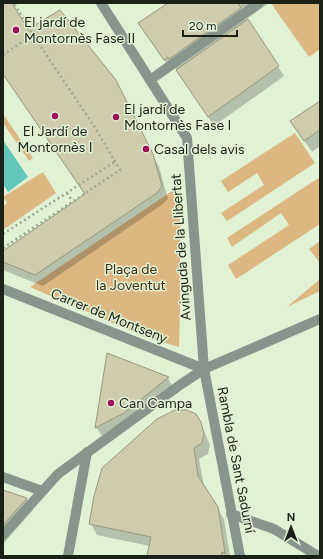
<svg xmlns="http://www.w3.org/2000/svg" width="323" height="559" font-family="Figtree,sans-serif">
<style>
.green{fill:#ddb781}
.water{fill:#63c7bc}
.shadow{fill:#0003}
.building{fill:#ceccad;stroke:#9a987b}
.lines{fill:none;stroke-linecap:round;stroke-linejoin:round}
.path{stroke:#9daa93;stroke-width:2.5;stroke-dasharray:2 3;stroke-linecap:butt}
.minor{stroke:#88958d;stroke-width:10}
.poi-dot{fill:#9c105f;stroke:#e1f1d4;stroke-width:1.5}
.labels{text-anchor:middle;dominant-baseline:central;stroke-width:3;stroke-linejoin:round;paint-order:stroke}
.poi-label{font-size:14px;fill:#1c2117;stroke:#e1f1d4;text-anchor:start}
.street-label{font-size:14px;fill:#1c2117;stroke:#e1f1d4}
.park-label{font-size:14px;fill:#3f2d11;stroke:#e1f1d4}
</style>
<rect width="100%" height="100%" fill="#e1f1d4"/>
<!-- green -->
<g class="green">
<path d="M274,3H320V49L309,57L272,5Z"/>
<path d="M3,114L33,158L29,161L3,123Z"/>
<path d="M295,133L315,163L227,221L221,213L264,185L257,173L228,192L221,181Z"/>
<path d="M43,172L56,193L3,230V206L7,203L3,197Z"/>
<path d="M320,177V224L236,279L228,265L289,225L281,213L232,247L227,238Z"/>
<path d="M175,189L180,202V309L179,347L145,337L30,287Z"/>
<path d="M320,241V263L309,249Z"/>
<path d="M320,279V291L287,307Z"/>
</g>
<!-- water -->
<path class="water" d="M3,140L28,177L8,192L3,184Z"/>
<!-- shadow -->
<g class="shadow">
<path d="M3,3H11L28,30L122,93L159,167L168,199L163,204L43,286L3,270V252L85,195L3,74Z"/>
<path d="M169,3H269L247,19L284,76L214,126L176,69L175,68L171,70L139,24Z"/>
<path d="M320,102V146L312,152L298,132Z"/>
<path d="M108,354L168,378L173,387L102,436L96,427Z"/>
<path d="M202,426L210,445L208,454L199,459L204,486L224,519L230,556H148L150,546L97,535L91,524Z"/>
<path d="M3,491L27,499L33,510L3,544Z"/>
</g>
<!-- building -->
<g class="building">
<path d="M3,3H12L28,29L60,10L116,80L153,154L162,186L157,193L35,275L3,262V251L85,194L3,74Z"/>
<path d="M168,3H238L241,8L169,59L168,57L164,60L138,23Z"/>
<path d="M248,19L279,66L208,117L176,70Z"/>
<path d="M320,101V130L304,141L290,121Z"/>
<path d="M107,353L169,377L124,413L95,428Z"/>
<path d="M175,410H187L196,414L201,422L204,434L202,443L194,448L198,476L218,507L225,553L222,552L221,556H147L151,537L89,524L94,496L102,468L157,419Z"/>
<path d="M3,490L27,498L3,525Z"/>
</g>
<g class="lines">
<!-- path -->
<g class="path">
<path d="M3,55L32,35"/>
<path d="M67,193L72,201"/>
<path d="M3,234L116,161"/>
<path d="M3,248L120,170L94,126L33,35L14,3"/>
</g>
<!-- minor -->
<g class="minor">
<path d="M101,3L187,138L204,369L240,556"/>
<path d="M150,80L259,3"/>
<path d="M3,289L204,369"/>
<path d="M3,477L42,491"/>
<path d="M231,514L274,529L318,556"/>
<path d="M3,535L58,474L180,385L204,369L320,319"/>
<path d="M68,556L87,452"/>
</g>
</g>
<!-- markers -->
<g class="poi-dot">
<circle cx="16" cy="30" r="4"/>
<circle cx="55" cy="116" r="4"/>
<circle cx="116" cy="117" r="4"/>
<circle cx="146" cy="149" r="4"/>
<circle cx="111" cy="403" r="4"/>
</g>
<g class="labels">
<!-- poi labels -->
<g class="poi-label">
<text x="24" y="22">El jardí de<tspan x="24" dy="16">Montornès Fase II</tspan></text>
<text x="124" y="109">El jardí de<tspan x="124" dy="16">Montornès Fase I</tspan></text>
<text x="55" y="131" text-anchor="middle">El Jardí de<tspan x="55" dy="16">Montornès I</tspan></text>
<text x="154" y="149">Casal dels avis</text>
<text x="119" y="403">Can Campa</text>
</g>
<!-- street labels -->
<g class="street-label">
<text transform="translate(181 247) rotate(-94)">Avinguda de la Llibertat</text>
<text transform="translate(109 316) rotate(22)">Carrer de Montseny</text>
<text transform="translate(236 460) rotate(79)">Rambla de Sant Sadurní</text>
</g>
<!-- park labels -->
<g class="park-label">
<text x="131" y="269">Plaça de<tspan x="131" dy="16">la Joventut</tspan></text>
</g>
</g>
<!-- border -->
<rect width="323" height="559" fill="none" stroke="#1c2117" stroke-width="8"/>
<!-- north arrow -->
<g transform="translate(291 527)" stroke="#e1f1d4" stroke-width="3" paint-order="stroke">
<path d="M0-3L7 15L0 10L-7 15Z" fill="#1c2117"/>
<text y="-6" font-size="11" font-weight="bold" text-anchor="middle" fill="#1c2117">N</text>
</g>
<!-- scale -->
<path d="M183 30v6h54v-6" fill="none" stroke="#1c2117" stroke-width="2"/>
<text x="189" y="30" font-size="12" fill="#1c2117" stroke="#e1f1d4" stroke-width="3" paint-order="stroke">20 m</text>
</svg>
